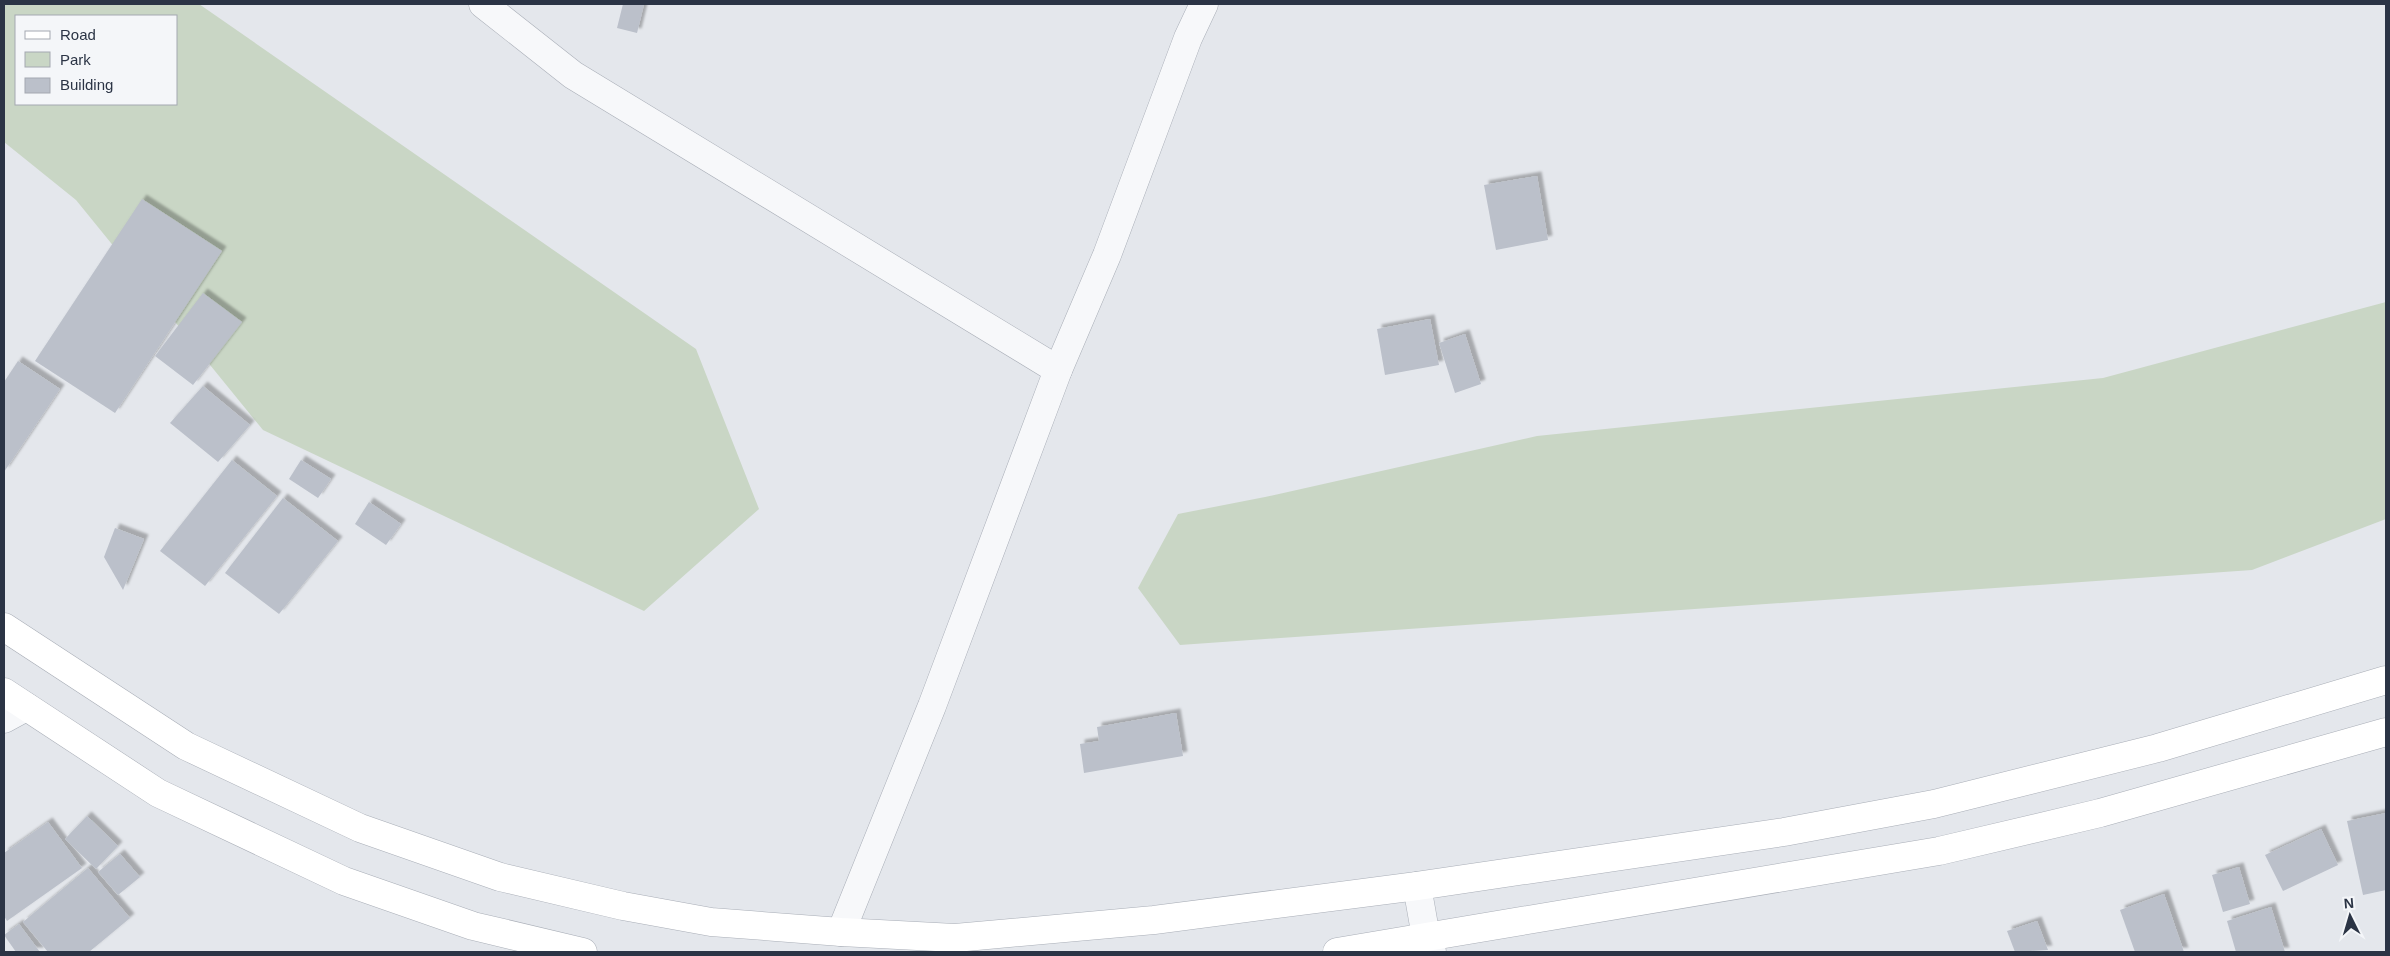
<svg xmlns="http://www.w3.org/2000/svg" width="2390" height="956" font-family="Arial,sans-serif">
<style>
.green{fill:#c9d6c5;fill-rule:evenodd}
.building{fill:#bbc0ca;filter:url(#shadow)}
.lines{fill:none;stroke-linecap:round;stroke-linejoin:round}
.street-casing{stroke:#a9aeb7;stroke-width:29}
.secondary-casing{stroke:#a9aeb7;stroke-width:29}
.street{stroke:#f7f8fa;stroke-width:28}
.secondary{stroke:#fff;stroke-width:28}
</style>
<defs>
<filter id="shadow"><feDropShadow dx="4.5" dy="-4.5" stdDeviation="1" flood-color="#0004"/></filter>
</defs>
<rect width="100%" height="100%" fill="#e4e7ec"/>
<!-- green -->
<g class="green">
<path d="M4,4H199L696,349L759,509L644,611L263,430L76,200L4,142ZM16,16H176V104H16Z"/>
<path d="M2386,302V519L2252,570L1180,645L1138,588L1178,514L1265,497L1537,436L2103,378Z"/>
</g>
<!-- building -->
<g class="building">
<path d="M623,4H644L637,33L617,28Z"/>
<path d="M1537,176L1548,240L1496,250L1484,185Z"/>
<path d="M142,199L222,251L115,413L35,361Z"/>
<path d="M203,293L242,322L193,385L155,356Z"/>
<path d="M1430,319L1439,365L1385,375L1377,329Z"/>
<path d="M1465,334L1481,384L1455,393L1439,343Z"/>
<path d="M18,361L60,389L4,472V382Z"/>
<path d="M203,386L250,425L218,462L170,423Z"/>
<path d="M232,460L277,496L205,586L160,551Z"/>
<path d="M301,460L331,479L318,498L289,479Z"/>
<path d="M283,498L338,541L279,614L225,573Z"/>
<path d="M369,502L401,524L386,545L355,524Z"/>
<path d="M115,528L144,539L123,590L104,557Z"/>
<path d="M1176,713L1183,756L1084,773L1080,744L1099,741L1097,727Z"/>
<path d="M2386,813V890L2363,895L2347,821Z"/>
<path d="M87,816L118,846L96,869L65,839Z"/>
<path d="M48,822L82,868L7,921L4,916V853Z"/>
<path d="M2321,829L2338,865L2283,891L2265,855Z"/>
<path d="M120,854L140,877L118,895L98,872Z"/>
<path d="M2239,867L2250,904L2223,912L2212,875Z"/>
<path d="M88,868L130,918L89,952H48L23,922Z"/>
<path d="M2164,894L2184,952H2135L2120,910Z"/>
<path d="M2271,907L2285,952H2236L2227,921Z"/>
<path d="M2037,921L2048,950L2015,952L2007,931Z"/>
<path d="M19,924L40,952H16L4,935Z"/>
</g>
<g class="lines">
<defs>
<g id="street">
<path d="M483,4L573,75L1058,370"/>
<path d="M4,719L26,707"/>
<path d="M1417,886L1426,937L1432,952"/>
<path d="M841,932L932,706L1058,370L1107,255L1188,38L1204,4"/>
</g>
<g id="secondary">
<path d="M4,627L186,746L360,828L500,877L623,906L711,922L841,932L955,938L1154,920L1417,886L1784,832L1934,804L2158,748L2386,680"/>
<path d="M4,692L158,793L344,881L473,926L583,952"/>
<path d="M1337,952L1939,851L2100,813L2386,732"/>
</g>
</defs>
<!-- street casing -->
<use href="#street" class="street-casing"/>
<!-- secondary casing -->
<use href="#secondary" class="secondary-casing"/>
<!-- street -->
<use href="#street" class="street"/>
<!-- secondary -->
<use href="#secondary" class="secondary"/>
</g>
<!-- border -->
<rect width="2390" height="956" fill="none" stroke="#2b3445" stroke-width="10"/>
<!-- legend -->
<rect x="15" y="15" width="162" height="90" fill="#f4f6f9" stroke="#a4a8b1"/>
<rect x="25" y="31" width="25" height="8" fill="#ffffff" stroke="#a4a8b1"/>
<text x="60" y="40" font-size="15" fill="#2b3445">Road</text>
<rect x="25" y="52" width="25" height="15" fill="#c9d6c5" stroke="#a4a8b1"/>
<text x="60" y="65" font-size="15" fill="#2b3445">Park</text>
<rect x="25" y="78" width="25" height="15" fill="#bbc0ca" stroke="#a4a8b1"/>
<text x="60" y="90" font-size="15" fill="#2b3445">Building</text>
<!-- north arrow -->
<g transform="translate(2350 916) rotate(355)" stroke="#f4f6f9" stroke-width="4" paint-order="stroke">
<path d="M0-4L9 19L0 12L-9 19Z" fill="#2b3445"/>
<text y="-8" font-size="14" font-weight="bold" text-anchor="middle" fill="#2b3445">N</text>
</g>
</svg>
